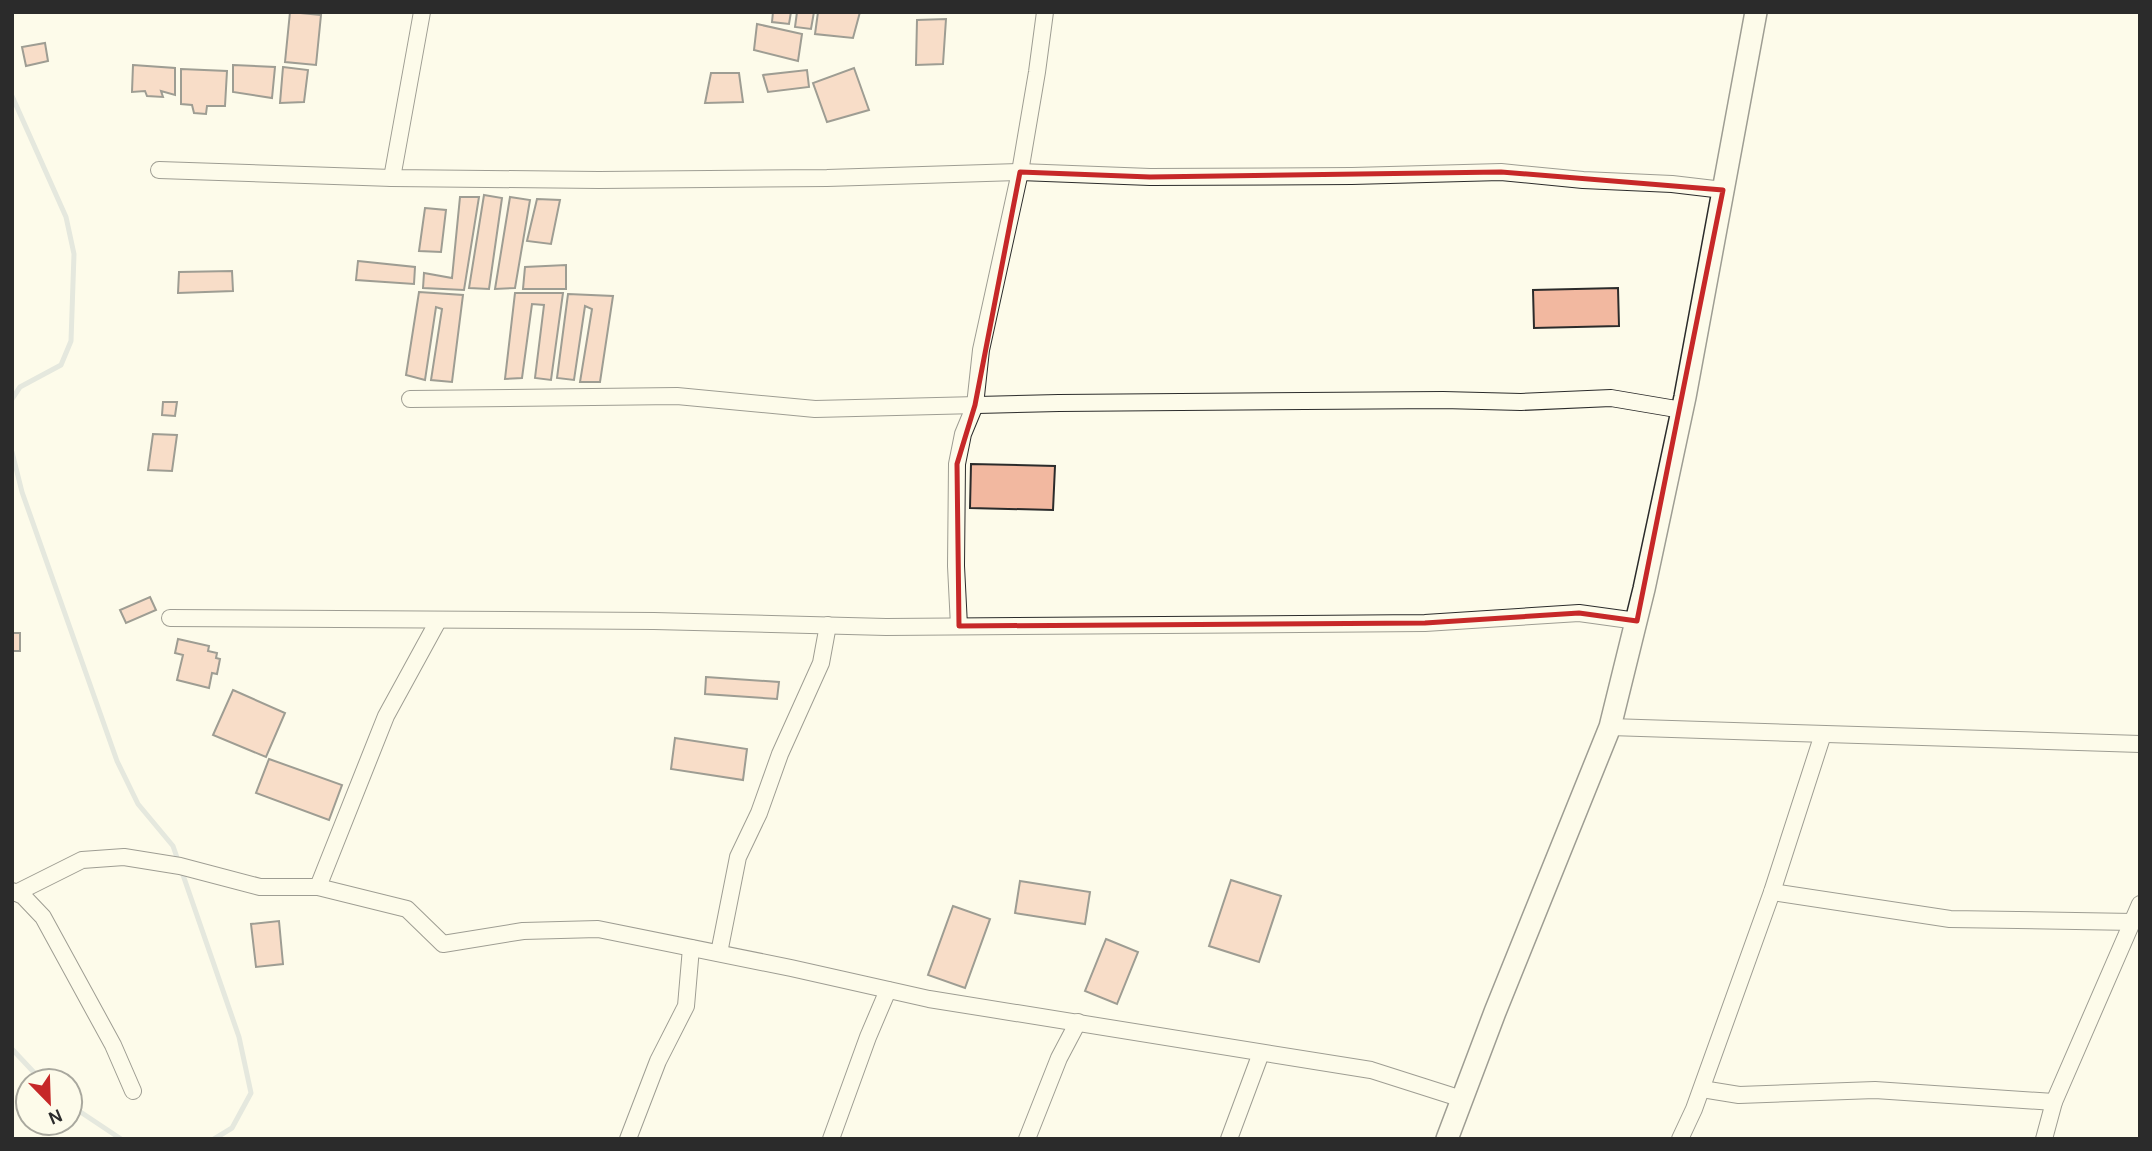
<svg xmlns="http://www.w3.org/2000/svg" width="2152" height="1151" font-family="Karla,sans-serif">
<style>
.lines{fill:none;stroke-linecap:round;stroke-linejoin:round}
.stream{stroke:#c7d0d0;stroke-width:5}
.building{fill:#f2b8a0;stroke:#2b2b2b;stroke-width:2}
.minor-casing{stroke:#2b2b2b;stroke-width:18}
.tertiary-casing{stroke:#2b2b2b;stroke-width:24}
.minor{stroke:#fdfbea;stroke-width:16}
.tertiary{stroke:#fdfbea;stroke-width:21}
.marked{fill:none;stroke:#c62828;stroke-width:5;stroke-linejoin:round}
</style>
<rect width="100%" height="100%" fill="#fdfbea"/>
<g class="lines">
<!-- stream -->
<g class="stream">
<path d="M12,96L66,217L74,254L71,341L61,365L20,387L12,399"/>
<path d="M12,452L22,492L117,761L138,804L173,846L239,1037L251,1093L232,1128L214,1139"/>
<path d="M12,1049L42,1081"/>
<path d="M70,1105L121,1139"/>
</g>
</g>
<!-- building -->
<g class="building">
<path d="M290,12L321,15L316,65L285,62Z"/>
<path d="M773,12H791L789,24L772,22Z"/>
<path d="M797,12H814L811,29L795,27Z"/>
<path d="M818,12H860L853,38L815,34Z"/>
<path d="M946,19L943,64L916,65L917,20Z"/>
<path d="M757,24L802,34L798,61L754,50Z"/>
<path d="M45,43L48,61L26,66L22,47Z"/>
<path d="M133,65L175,68V95L161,91L163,97L147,96L145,91L132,92Z"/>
<path d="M233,65L275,67L272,98L233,92Z"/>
<path d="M283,67L308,70L304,102L280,103Z"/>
<path d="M854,68L869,110L827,122L813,83Z"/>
<path d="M181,69L227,71L225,106H207L206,114L194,113L192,105L181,104Z"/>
<path d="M807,70L809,87L768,92L763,75Z"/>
<path d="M711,73H739L743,102L705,103Z"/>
<path d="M484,195L502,198L489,289L469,288Z"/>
<path d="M460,197H479L464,290L423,288L424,273L452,278Z"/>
<path d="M510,197L530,200L515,288L495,289Z"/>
<path d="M537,199L560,200L551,244L527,241Z"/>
<path d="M425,208L446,210L441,252L419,251Z"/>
<path d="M358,261L415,267L414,284L356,280Z"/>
<path d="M566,265V289H523L525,267Z"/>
<path d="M232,271L233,291L178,293L179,272Z"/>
<path d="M1618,288L1619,326L1534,328L1533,290Z"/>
<path d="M419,292L463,295L452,382L431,380L442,309L436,307L425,380L406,375Z"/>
<path d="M515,293H563L551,380L535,378L544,305L532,304L522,378L505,379Z"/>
<path d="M568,294L613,296L600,382H580L592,309L585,306L574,380L557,378Z"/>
<path d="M163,402H177L175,416L162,415Z"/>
<path d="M153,434L177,435L172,471L148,470Z"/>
<path d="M971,464L1055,466L1053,510L970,508Z"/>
<path d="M150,597L156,610L126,623L120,610Z"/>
<rect x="12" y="633" width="8" height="18"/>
<path d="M178,639L209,646L208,651L217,653L216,658L220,659L217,674L212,673L209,688L177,680L183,655L175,653Z"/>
<path d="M706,677L779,682L777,699L705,694Z"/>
<path d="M233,690L285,713L266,757L213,735Z"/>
<path d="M675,738L747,749L743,780L671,769Z"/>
<path d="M269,759L342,785L329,820L256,793Z"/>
<path d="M1231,880L1281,896L1259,962L1209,946Z"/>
<path d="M1020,881L1090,892L1085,924L1015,913Z"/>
<path d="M953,906L990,919L965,988L928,975Z"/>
<path d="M279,921L283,964L256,967L251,924Z"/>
<path d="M1106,939L1138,952L1117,1004L1085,991Z"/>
</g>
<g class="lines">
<defs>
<g id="minor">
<path d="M159,170L392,178L599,180L827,178L1020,172L1150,177L1352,176L1501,172L1583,180L1672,184L1723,190"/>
<path d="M392,178L422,12"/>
<path d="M410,399L677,396L815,409L1059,403L1443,400L1521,402L1611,398L1682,410"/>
<path d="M170,618L654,621L886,627L1425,623L1579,613L1637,621"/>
<path d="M959,626L956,566L957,464L963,434L975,405L981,350L1020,172L1037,72L1045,12"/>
<path d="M1610,727L2140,744"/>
<path d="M318,887L386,716L438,621"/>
<path d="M12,891L23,896L43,917L113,1045L133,1091"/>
<path d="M1772,892L1950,919L2134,922"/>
<path d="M16,893L82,860L124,857L180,866L260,887H318L407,909L443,944L523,931L598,929L791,968L929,999L1371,1070L1462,1099"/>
<path d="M719,953L738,857L759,813L780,754L821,663L828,625"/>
<path d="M1702,1089L1739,1095L1875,1090L2054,1102"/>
<path d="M628,1139L658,1061L686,1006L691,948"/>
<path d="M831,1139L868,1037L888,990"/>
<path d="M1027,1139L1059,1058L1078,1022"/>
<path d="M1229,1139L1261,1053"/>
<path d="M1680,1139L1694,1109L1772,892L1823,734"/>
<path d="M2044,1139L2054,1102L2140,904"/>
</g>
<path id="tertiary" d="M1447,1139L1495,1012L1610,727L1644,589L1685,397L1756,12"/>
</defs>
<!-- minor casing -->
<use href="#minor" class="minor-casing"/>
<!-- tertiary casing -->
<use href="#tertiary" class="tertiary-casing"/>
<!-- minor -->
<use href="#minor" class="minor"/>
<!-- tertiary -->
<use href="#tertiary" class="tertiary"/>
</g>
<!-- marked area -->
<path d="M0 0H2152V1151H0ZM1020,172L1150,177L1501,172L1723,190L1637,621L1579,613L1425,623L959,626L957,464L975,405Z" fill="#fdfbea" fill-opacity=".55" fill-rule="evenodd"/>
<path class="marked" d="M1020,172L1150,177L1501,172L1723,190L1637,621L1579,613L1425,623L959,626L957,464L975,405Z"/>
<!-- border -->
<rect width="2152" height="1151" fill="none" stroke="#2b2b2b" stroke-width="28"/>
<!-- north arrow -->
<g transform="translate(49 1102) rotate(157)"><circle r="33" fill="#fdfbea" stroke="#a9a89e" stroke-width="2"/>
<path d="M0-5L12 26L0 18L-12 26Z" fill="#c62828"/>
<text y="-10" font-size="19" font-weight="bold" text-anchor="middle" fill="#2b2b2b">N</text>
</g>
</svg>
